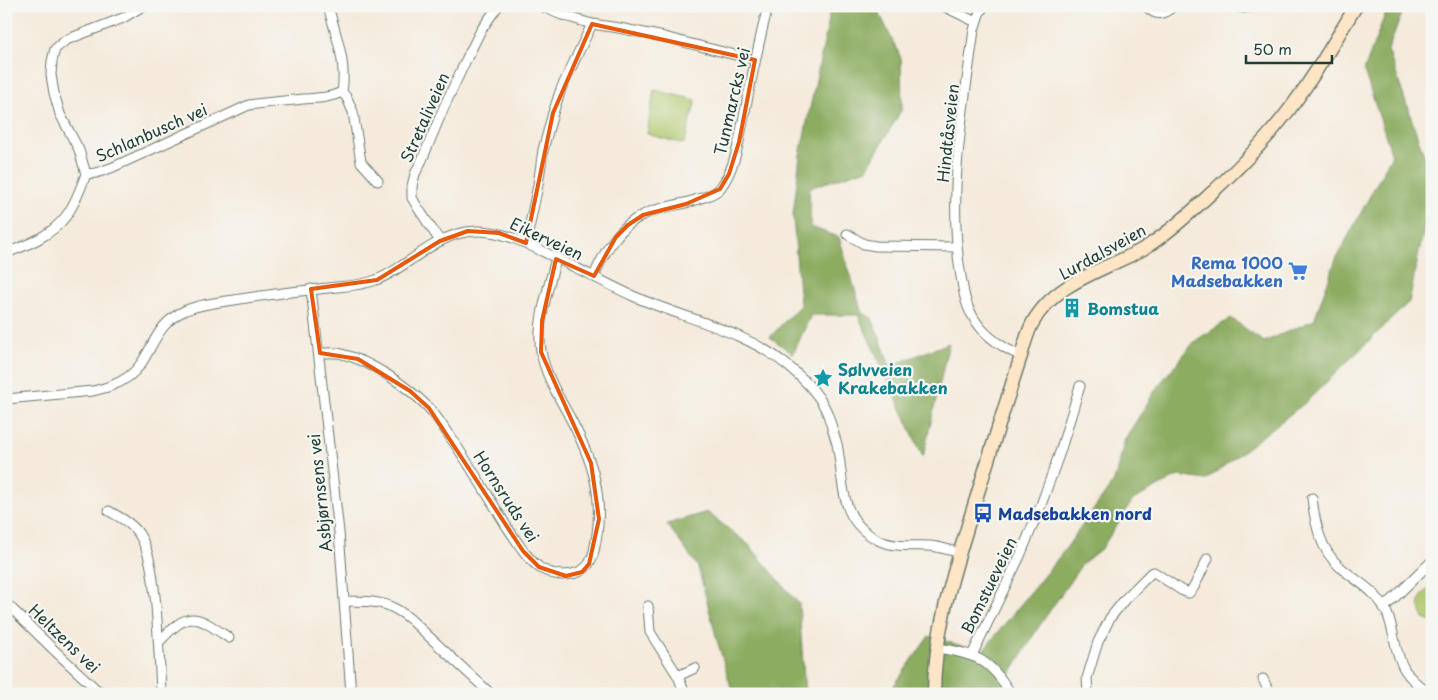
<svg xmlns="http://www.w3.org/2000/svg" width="1438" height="700" font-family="'Playpen Sans',sans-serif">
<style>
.green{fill:#b0c86d;stroke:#688250}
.forest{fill:#8cac60;stroke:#56744a}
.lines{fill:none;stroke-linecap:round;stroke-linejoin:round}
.minor-casing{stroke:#6a7a6e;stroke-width:11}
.secondary-casing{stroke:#6a7a6e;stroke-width:15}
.minor{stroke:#fff;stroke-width:9}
.secondary{stroke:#fde5c5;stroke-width:12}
.marked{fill:none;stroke:#e8590c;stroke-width:4;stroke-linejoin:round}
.labels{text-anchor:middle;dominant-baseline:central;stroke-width:4.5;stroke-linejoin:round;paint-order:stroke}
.street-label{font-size:16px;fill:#1f3d34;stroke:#f6f6f2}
.shop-label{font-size:16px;font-weight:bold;fill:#366cbe;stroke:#f6f6f2;text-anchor:end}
.culture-label{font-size:16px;font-weight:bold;fill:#0d838f;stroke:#f6f6f2;text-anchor:start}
.transit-label{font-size:16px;font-weight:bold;fill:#164399;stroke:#f6f6f2;text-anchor:start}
</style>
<rect width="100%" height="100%" fill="#f6f6f2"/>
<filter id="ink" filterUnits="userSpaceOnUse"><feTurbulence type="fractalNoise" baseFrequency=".02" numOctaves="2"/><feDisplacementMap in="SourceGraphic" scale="10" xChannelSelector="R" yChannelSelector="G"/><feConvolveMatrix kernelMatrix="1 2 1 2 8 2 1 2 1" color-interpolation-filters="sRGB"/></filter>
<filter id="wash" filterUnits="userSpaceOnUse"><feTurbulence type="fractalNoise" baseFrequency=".0096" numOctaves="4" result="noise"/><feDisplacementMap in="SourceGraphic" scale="20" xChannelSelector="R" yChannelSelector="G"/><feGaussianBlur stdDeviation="1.12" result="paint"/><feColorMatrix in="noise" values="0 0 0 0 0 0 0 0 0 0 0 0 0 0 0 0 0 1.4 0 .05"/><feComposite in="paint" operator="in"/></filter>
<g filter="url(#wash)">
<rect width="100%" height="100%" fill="#f5eadb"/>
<!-- green -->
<g class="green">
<path d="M654,90L696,100L684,144L647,134Z"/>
<path d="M1432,585V622L1424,619C1416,599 1418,600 1432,585Z"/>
</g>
<!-- forest -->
<g class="forest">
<path d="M829,6H876L901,58L902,109L867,169L809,188L811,227L839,237L862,313L872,318L890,366L949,343L923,457L858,315H811L793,354L770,337L800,305L793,215L800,155L829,19Z"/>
<path d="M1388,6H1405L1388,50L1432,179V189L1409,302L1306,402L1206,480L1178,476L1133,500L1102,548L1082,564L1038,628L1010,675L1013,694H888L929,636L982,652L1064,551L1114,481L1125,439L1158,386L1195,341L1231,318L1264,342L1314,320L1336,259L1392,155L1364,71Z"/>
<path d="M707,512L749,545L799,604L805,694H733L717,640L698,567L667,524Z"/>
</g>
</g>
<g filter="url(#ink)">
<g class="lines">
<defs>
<g id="minor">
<path d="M328,6C336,36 347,62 342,92L347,98L353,112L361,162L378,181"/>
<path d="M541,6L562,15L592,24L619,28L664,37L755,60"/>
<path d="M943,6L976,22"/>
<path d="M984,6L979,14L974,30C963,111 948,190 960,271C963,286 964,302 972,315C982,334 1001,347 1021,356"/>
<path d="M1146,6C1156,17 1163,15 1174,6"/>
<path d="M1233,6L1244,8L1260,6"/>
<path d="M86,174L96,173L111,168L249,105C267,102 285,101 304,99C317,98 330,98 342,92"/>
<path d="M86,174L79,150L60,114L54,93L51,75L52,61L55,49L66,40L123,18L143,6"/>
<path d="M847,234L864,244L876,246L957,247"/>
<path d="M440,241L418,208L412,198V186L415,174L422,160L444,107L466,60L481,30L498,6"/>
<path d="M526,243L538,185L543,150L553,113L561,89L592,24"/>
<path d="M6,253C28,245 52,235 66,216C75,204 81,188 86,174"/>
<path d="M594,276C604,252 618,227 643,215C660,206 680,206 698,199C705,197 717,193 721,187C736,167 740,135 745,111C752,76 759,41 768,6"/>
<path d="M311,289L339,532L351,694"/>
<path d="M320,353C327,353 335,352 342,354C371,361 407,386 428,407C436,415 442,425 448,434C470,464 488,496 507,527C517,541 526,558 540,568C552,575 563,577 576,573C586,570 592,561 594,551C606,498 593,460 568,414C558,396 544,372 541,351C536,323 549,286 556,259"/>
<path d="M6,399L93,391C105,388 117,385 128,377C154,358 150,326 186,310C201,304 218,302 234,300C265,295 296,291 328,288C344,286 361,286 376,280C388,276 398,268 409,261C445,236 469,221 513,238C554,255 592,277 633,296C682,318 745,330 788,366C804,379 821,395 828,415C831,424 834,434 837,444C845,482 837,519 878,540C894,548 913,545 930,546C940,547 950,550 960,553"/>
<path d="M1312,498C1315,523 1320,550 1340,567C1356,581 1375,590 1385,609C1390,618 1392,628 1394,638C1400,667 1405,676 1430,694"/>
<path d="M109,511C119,517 132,523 139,534C152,555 153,581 156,605C158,635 160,664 161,694"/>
<path d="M345,601C359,602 376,600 389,606C397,609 404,614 410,619L491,694"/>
<path d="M6,603L55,651L96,689L104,694"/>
<path d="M648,606L650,632L678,676L685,694"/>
<path d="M1384,608L1432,561"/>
<path d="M159,642C189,609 196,615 229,638"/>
<path d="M938,648C976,654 990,659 1011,694"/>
<path d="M972,655L1020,556L1041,505L1060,452L1080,386"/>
<path d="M678,676L695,668"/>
<path d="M1263,679L1270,694"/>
<path d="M1088,694L1087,678L1098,642L1110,618L1126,598L1151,573L1154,572L1181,590L1189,593L1194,587L1208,558"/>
</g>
<path id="secondary" d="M934,694C934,632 954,571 972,512C988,460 1004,408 1021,356C1024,345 1027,334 1032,324C1054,282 1105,270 1143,249C1166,235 1186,217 1205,199C1238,169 1271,136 1297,99C1319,69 1337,37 1356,6"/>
</defs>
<!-- minor casing -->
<use href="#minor" class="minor-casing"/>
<!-- secondary casing -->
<use href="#secondary" class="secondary-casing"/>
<!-- minor -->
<use href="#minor" class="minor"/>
<!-- secondary -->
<use href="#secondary" class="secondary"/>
</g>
</g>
<!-- marked area -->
<path class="marked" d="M592,24L755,60L739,142L729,174L720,189L686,204L643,215L628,225L616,237L594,276L556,259L542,321L541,352L591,463L599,519L589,564L582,572L566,576L539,567L523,551L429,408L410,391L358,359L320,353L311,289L377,280L440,241L468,231L499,233L526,243L553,113Z"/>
<!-- icons -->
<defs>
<symbol id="supermarket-bare" viewBox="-9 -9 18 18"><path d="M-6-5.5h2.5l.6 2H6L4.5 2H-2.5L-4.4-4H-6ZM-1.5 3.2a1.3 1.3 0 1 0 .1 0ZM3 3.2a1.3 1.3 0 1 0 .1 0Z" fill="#3f7fe0" stroke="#f6f6f2" stroke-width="2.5" paint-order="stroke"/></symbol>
<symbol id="building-bare" viewBox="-9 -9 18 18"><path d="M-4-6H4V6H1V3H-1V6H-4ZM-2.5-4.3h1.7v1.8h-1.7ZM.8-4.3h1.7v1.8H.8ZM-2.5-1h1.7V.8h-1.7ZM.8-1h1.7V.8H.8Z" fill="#0f9aa8" stroke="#f6f6f2" stroke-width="2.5" paint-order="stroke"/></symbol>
<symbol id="sight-bare" viewBox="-9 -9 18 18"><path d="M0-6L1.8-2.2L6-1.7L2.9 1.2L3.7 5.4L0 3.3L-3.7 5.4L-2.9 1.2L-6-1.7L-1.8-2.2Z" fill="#0f9aa8" stroke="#f6f6f2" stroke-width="2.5" paint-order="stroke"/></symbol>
<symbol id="bus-bare" viewBox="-9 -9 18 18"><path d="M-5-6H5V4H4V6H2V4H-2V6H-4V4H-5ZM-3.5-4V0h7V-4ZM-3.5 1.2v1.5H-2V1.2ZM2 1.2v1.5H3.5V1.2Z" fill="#1a4fb4" stroke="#f6f6f2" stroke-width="2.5" paint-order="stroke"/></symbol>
</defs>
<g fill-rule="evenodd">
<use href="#supermarket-bare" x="1284" y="257" width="28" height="28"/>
<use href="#building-bare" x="1058" y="294" width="28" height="28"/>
<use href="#sight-bare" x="809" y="364" width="28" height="28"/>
<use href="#bus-bare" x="969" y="499" width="28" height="28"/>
</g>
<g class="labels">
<!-- street labels -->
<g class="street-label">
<text transform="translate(731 101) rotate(-77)">Tunmarcks vei</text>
<text transform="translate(424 117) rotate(-66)">Stretaliveien</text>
<text transform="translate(151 132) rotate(-24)">Schlanbusch vei</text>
<text transform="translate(947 133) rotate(-84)">Hindtåsveien</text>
<text transform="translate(547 238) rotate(25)">Eikerveien</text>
<text transform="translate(1102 251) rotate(-29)">Lurdalsveien</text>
<text transform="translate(319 493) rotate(-96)">Asbjørnsens vei</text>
<text transform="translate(507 496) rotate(57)">Hornsruds vei</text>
<text transform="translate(988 585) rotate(-64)">Bomstueveien</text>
<text transform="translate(65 638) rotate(44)">Heltzens vei</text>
</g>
<!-- shop labels -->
<g class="shop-label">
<text x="1283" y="262">Rema 1000<tspan x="1283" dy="18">Madsebakken</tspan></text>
</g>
<!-- culture labels -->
<g class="culture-label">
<text x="1087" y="308">Bomstua</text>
<text x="838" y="369">Sølvveien<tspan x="838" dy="18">Krakebakken</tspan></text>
</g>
<!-- transit labels -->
<g class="transit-label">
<text x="998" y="513">Madsebakken nord</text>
</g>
</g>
<!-- margin -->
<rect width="1438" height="700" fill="none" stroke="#f6f6f2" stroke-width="25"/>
<!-- scale -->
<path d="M1246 55v8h86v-8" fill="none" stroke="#1f3d34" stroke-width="2.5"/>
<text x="1253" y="55" font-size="15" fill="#1f3d34" stroke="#f6f6f2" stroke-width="4" paint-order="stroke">50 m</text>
</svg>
